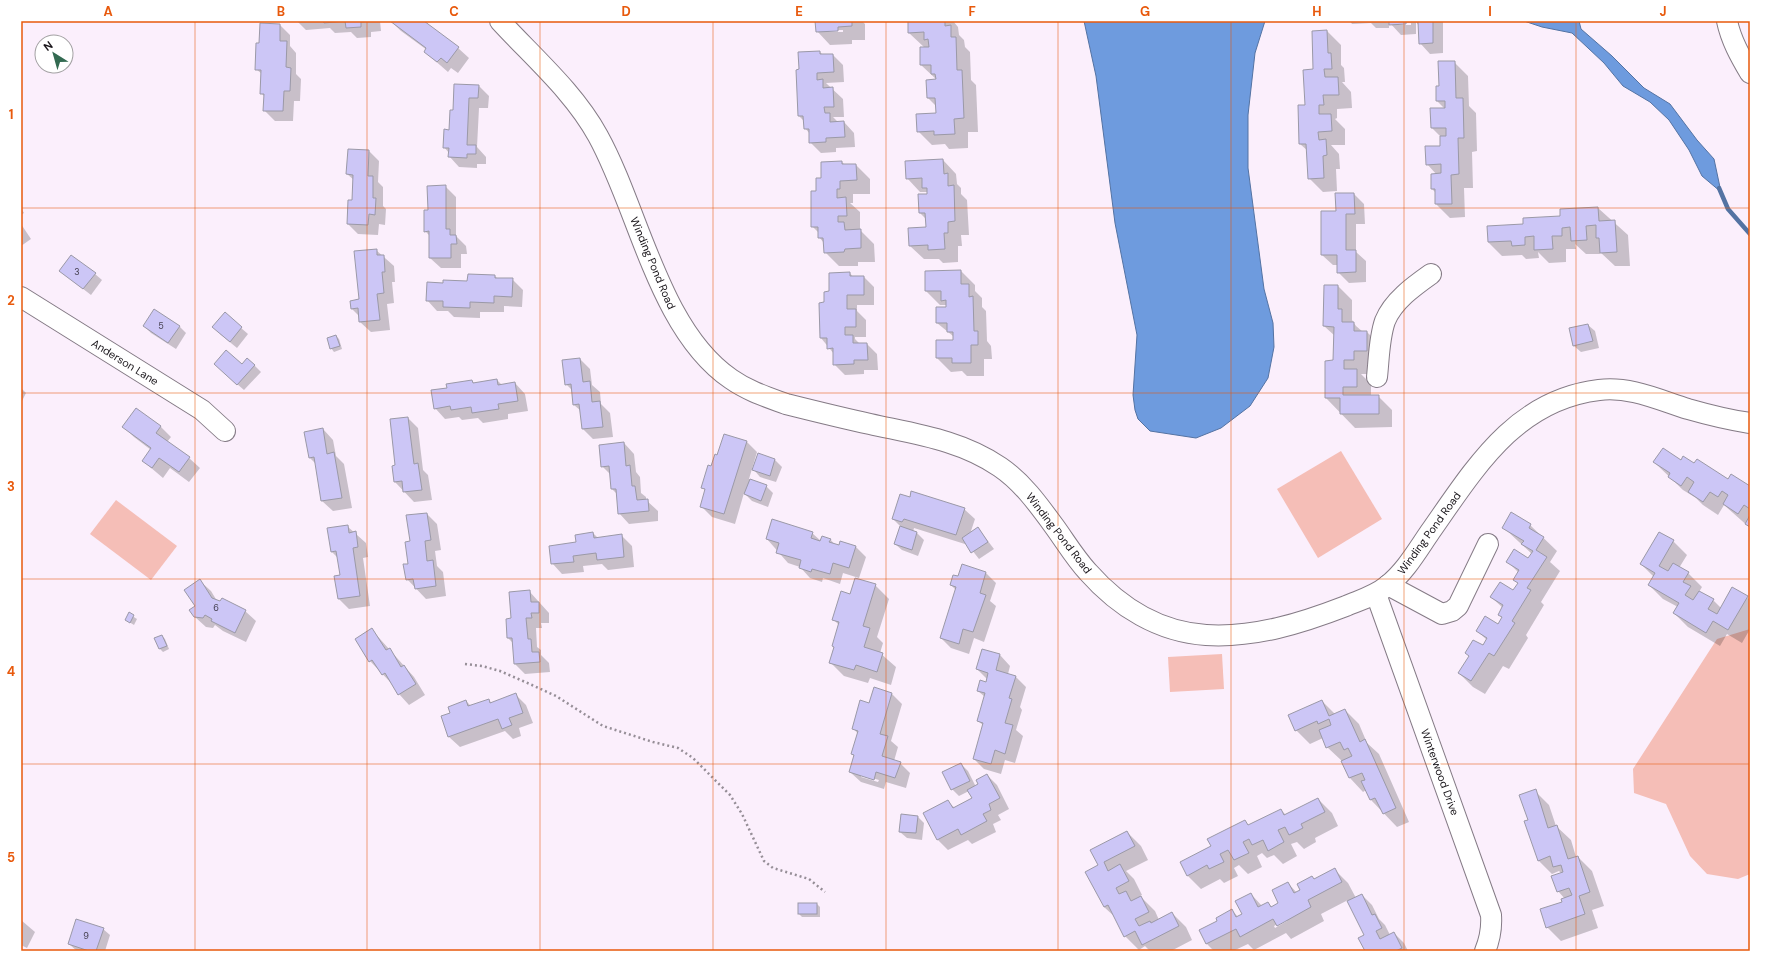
<svg xmlns="http://www.w3.org/2000/svg" width="1771" height="972" font-family="'DM Sans',sans-serif">
<style>
.green{fill:#f5beb7}
.water{fill:#6e9bde;stroke:#5473a3}
.shadow{fill:#0003;fill-rule:evenodd}
.lines{fill:none;stroke-linecap:round;stroke-linejoin:round}
.stream{stroke:#5473a3;stroke-width:4.5}
.building{fill:#ccc6f6;stroke:#9b99a7}
.minor-casing{stroke:#857b86;stroke-width:22}
.path{stroke:#968e97;stroke-width:2.5;stroke-dasharray:2 3;stroke-linecap:butt}
.minor{stroke:#fff;stroke-width:20}
.grid{fill:none;stroke:#e8590c;stroke-width:1;stroke-opacity:0.55}
.labels{text-anchor:middle;dominant-baseline:central;stroke-width:3.5;stroke-linejoin:round;paint-order:stroke}
.number-label{font-size:9px;fill:#464151}
.street-label{font-size:11px;fill:#19151a;stroke:#fff}
.neatline{fill:none;stroke:#e8590c;stroke-width:1.5}
.grid-label{font-size:13px;text-anchor:middle;font-weight:bold;fill:#e8590c}
</style>
<rect width="100%" height="100%" fill="#fbeffc"/>
<!-- green -->
<g class="green">
<path d="M1341,451L1382,519L1318,558L1277,489Z"/>
<path d="M116,500L177,546L151,580L90,534Z"/>
<path d="M1750,629V874L1738,879L1707,874L1690,856L1666,804L1634,793L1633,769L1717,639Z"/>
<path d="M1222,654L1224,689L1170,692L1168,657Z"/>
</g>
<!-- water -->
<g class="water">
<path d="M1084,21H1265L1255,53L1248,115V168L1264,289L1273,323L1274,347L1268,378L1250,406L1221,428L1196,438L1150,431L1138,419L1135,410L1133,395L1137,335L1115,223L1096,76Z"/>
<path d="M1524,21H1579L1581,29L1612,56L1644,88L1670,104L1697,140L1714,159L1721,192L1702,176L1689,150L1669,120L1650,102L1623,86L1604,63L1572,33L1542,27Z"/>
</g>
<!-- shadow -->
<g class="shadow">
<path d="M297,21H380L381,31L371,32V37L357,38L351,32L335,33L330,28L306,30Z"/>
<path d="M391,21H423L458,48L469,58L458,73L451,68L448,72L425,52L427,50L401,31Z"/>
<path d="M816,21H862L865,24V40H852V44L830,45L817,31ZM829,30H843V32H829Z"/>
<path d="M909,21H953L958,27L959,35L964,40L965,47L970,52L971,80L976,85L978,132H968V148L949,149L945,144L932,145L918,131L937,114L936,106L928,98L937,80L921,65L925,48L909,33Z"/>
<path d="M1350,21H1443V53L1430,54L1420,43L1419,26L1416,22V34L1401,35L1389,22V28H1376L1371,23L1352,24ZM1399,23H1411V25H1399Z"/>
<path d="M280,25L290,35V46L296,53V74L301,79L300,101H294L293,121H275L264,110L265,97L261,93L262,74L256,69L260,44Z"/>
<path d="M1327,31L1341,45V65L1344,68L1345,82H1342L1351,92L1352,108L1337,109V118L1335,119L1345,129V145H1331L1339,154L1340,169H1336L1337,191L1323,192L1309,178L1308,151L1300,144L1299,106H1306L1314,70Z"/>
<path d="M820,52L823,55H833L843,65L844,82L826,83L827,84L843,99L844,117H833L839,123L844,122L854,133L855,147L836,148V152L821,153L810,142V134L805,128L804,121L799,116Z"/>
<path d="M1454,62L1468,76L1469,106L1476,113L1477,151L1472,152L1473,188H1464L1465,217L1450,218L1436,204V193L1432,189L1437,175L1427,164L1441,147V137L1432,128L1445,109L1437,101V87H1440Z"/>
<path d="M479,86L489,96L488,108H479L477,147L486,157V164H477V168L459,167L449,156V153L444,147L450,131L454,111Z"/>
<path d="M349,150L369,151L379,161L378,182L383,187V206L386,209L385,225L379,224L378,235L358,234L348,224L353,201L354,180L347,174Z"/>
<path d="M943,160L956,174L957,184L961,188V194L967,200L969,235H961L962,246H958V262L943,263L939,259H924L910,246L927,228V220L920,213L919,195H928V192H920L907,178Z"/>
<path d="M842,162L845,165H856L870,179V194H853V203H850L860,212V230L874,244L875,262H858V266H839L825,252L824,243L819,237V233L812,226L817,192L822,179Z"/>
<path d="M445,186L456,197V236L466,246L467,254H461V268H441L430,258V236L425,231L429,211Z"/>
<path d="M1354,194L1364,204L1365,224H1356V252L1366,261V282L1349,283L1338,272V265H1333L1322,255L1337,212Z"/>
<path d="M21,208L24,213L21,215Z"/>
<path d="M1598,208L1628,235L1630,266H1615L1600,252V254H1586L1575,244L1576,249H1566V262L1549,263L1538,252L1539,258L1526,259L1522,255L1502,256L1488,242L1524,225Z"/>
<path d="M21,224L31,239L21,246Z"/>
<path d="M376,250L394,266L395,282H392L394,303L387,304L390,330L371,332L360,322V317L352,309L360,300Z"/>
<path d="M60,271L95,274L102,280L91,295Z"/>
<path d="M961,271L975,285V291L982,298V307L986,311L987,341L991,346L992,359H984V376H967L962,371L951,372L937,358L954,341L953,336L937,323L947,308V305H940L926,291Z"/>
<path d="M850,273L853,277H864L874,287V305H857V311L866,320V337H855V339L860,344H867L877,354L878,370H864V374L845,375L834,364V354L821,338L825,303L830,292Z"/>
<path d="M495,276L498,279H512L523,290L522,307L504,306V312H480V318L454,317L448,311H437L427,300L444,284L468,282Z"/>
<path d="M1338,286L1352,300V320L1356,326L1363,332H1367L1381,346V364H1367V374H1361L1371,384V396H1378L1392,410V427L1355,428L1326,398L1334,361L1335,336L1324,326Z"/>
<path d="M225,314L248,334L237,348L220,334Z"/>
<path d="M1588,325L1595,331L1599,348L1581,352L1574,346Z"/>
<path d="M144,326H179L186,333L176,349L151,333Z"/>
<path d="M336,336L339,339L342,349L334,352L331,348Z"/>
<path d="M580,359L590,369L592,385L600,392L601,404L610,413L613,437L593,439L583,429L581,411L574,405L573,391L566,384Z"/>
<path d="M242,365H254L261,372L244,390L222,371Z"/>
<path d="M497,380L502,385L515,383L525,394L528,411L508,414V419L483,423L478,418L462,420L459,417L445,419L435,408L448,389L472,381L475,384Z"/>
<path d="M21,388L26,393L21,403Z"/>
<path d="M137,409L161,427L171,437L167,442L189,458L200,468L189,482L170,468L163,478L143,461L151,450L134,437L124,427Z"/>
<path d="M408,418L418,428L423,470L428,475L432,500L414,502L395,482L396,466Z"/>
<path d="M323,429L333,440L336,456L344,464L352,508L333,511L322,501L316,464L310,458Z"/>
<path d="M747,442L757,452L749,479L766,486L773,493L768,507L752,501L744,493L735,524L712,517L701,506L706,491L703,487L712,467Z"/>
<path d="M624,443L634,454L636,472L640,477L641,493L646,497V500L658,511V521L629,524L619,513L617,494L612,489L611,475L602,466Z"/>
<path d="M759,455L775,460L782,467L776,482L760,477L754,470Z"/>
<path d="M1681,461L1728,481L1750,488V528L1724,505L1718,515L1703,505L1696,498L1683,490L1654,462Z"/>
<path d="M910,498L964,509L975,519L970,534L978,528L994,549L979,559L968,545L914,528L913,532L917,533L924,540L918,556L902,550L895,544L901,527L893,519Z"/>
<path d="M427,514L437,524L441,550L435,551L437,566L443,572L446,596L426,599L407,579L411,542Z"/>
<path d="M1530,525L1557,551L1550,562L1560,571L1541,602L1544,605L1526,635L1528,638L1509,669L1503,666L1485,694L1473,687L1459,673L1487,640L1477,631L1498,625L1503,618L1499,614L1503,608L1491,597L1514,592L1519,584L1514,580L1519,573L1508,562L1529,559L1532,554L1503,527Z"/>
<path d="M347,526L366,543L368,557L363,558L370,606L349,609L339,599L341,576L338,558L331,551Z"/>
<path d="M593,533L598,538L621,535L632,546L634,567L608,570L602,564L583,566L584,572L562,574L552,563Z"/>
<path d="M812,533L821,541L830,539L836,546L856,547L866,557L859,578L843,573L840,584L823,578L822,582L810,578L800,567L788,563L767,539Z"/>
<path d="M1673,541L1687,555L1679,568L1688,573L1702,587L1699,592L1713,600L1721,608L1747,597L1750,600V629L1742,643L1727,634L1720,646L1688,627L1674,613L1678,607L1663,599L1649,585L1654,577L1641,564Z"/>
<path d="M986,573L996,583L990,601L996,606L984,642L974,638L969,654L951,648L941,638L956,590L951,585L958,577Z"/>
<path d="M200,581L211,591L217,601L245,611L256,621L246,642L223,631L215,625L213,628L206,627L195,617Z"/>
<path d="M875,585L889,599L877,637L883,643L880,653L896,667L891,685L870,678L868,683L844,676L830,662L839,625L833,619L851,595Z"/>
<path d="M529,591L549,613V623H541L542,628H536L537,647L541,650V655L549,663L550,672L525,674L515,664L513,643L508,638L512,619Z"/>
<path d="M129,614L137,619L134,625L126,620Z"/>
<path d="M372,630L414,677L425,695L409,705L399,694L393,685L370,661Z"/>
<path d="M162,636L165,639L169,649L163,652L160,649Z"/>
<path d="M1000,655L1010,666L1008,674L1015,676L1026,687L1020,707L1022,710L1016,730L1023,736L1015,763L1005,760L1001,774L984,769L974,759L984,726L978,721L985,697L978,691L986,683L987,679L977,669Z"/>
<path d="M892,694L902,704L891,741L898,747L894,761L900,763L910,773L906,788L886,782L884,789L861,782L850,772L855,757L852,754L858,734L853,728L870,704ZM861,775L879,780L878,782L861,777Z"/>
<path d="M516,695L526,705L533,723L519,728L521,736L513,739L505,731L460,747L449,737L442,717L451,714L466,701L471,706L488,700L492,703Z"/>
<path d="M1322,701L1335,714L1345,710L1359,724L1367,743L1379,754L1409,822L1397,827L1371,800L1366,790L1363,792L1350,778L1342,761L1327,747L1323,738L1310,744L1296,730Z"/>
<path d="M961,764L968,771L976,787L987,775L997,785L1009,809L998,815L1001,820L993,824L996,832L972,844L968,840L948,850L937,839L948,802L955,808L973,799L969,791L959,796L952,789Z"/>
<path d="M1535,791L1549,805L1556,826L1571,840L1576,857H1578L1592,871L1604,906L1592,910L1598,928L1561,941L1547,927L1565,899L1558,891L1561,873L1559,871L1552,874L1538,860L1529,820Z"/>
<path d="M1318,799L1332,813L1338,826L1315,838L1316,842L1304,849L1297,842L1291,844L1297,856L1283,864L1274,855L1267,858L1262,853L1257,856L1262,867L1248,874L1239,865L1234,868L1238,876L1224,883L1220,879L1201,889L1187,875L1212,847L1245,821L1249,826L1281,810L1286,815Z"/>
<path d="M917,816L924,823L922,840L907,838L900,832Z"/>
<path d="M1127,832L1141,846L1148,860L1126,871L1134,879L1142,895L1140,896L1155,911L1159,920L1172,913L1186,927L1192,940L1171,951H1150L1145,946L1139,950L1125,936L1115,917L1104,907L1099,865Z"/>
<path d="M1334,869L1348,883L1356,898L1362,895L1372,905L1379,919L1385,925L1390,935L1394,933L1404,943L1408,951H1366L1365,935L1348,900L1321,914L1324,921L1291,939L1286,933L1254,950L1248,944L1233,951H1214L1207,944L1200,931L1219,921L1232,910L1238,917L1243,914L1251,894L1262,906L1268,903L1272,907L1280,903L1288,883L1297,893L1314,880ZM1285,920L1287,921L1275,928L1274,926Z"/>
<path d="M817,904L820,907V917H802L799,914Z"/>
<path d="M21,920L35,932L27,948L21,945Z"/>
<path d="M103,929L110,935L105,951H77L69,944Z"/>
</g>
<g class="lines">
<!-- stream -->
<path class="stream" d="M1719,188L1728,209L1750,234"/>
</g>
<!-- building -->
<g class="building">
<path d="M323,21H369L361,22V27L346,28L345,21L324,23Z"/>
<path d="M390,21H424L459,47L447,63L441,58L437,62L424,52L426,48Z"/>
<path d="M815,21H852V26L838,27V31L816,32Z"/>
<path d="M908,21H945V26L951,25V37H956L957,70H962L964,118L954,119L955,134L934,135V131L917,132L916,114L936,113L935,98H927L926,80L936,79L935,74H931V65H920V47H929L928,39L924,40V32L908,33Z"/>
<path d="M1389,21H1406V24L1389,25Z"/>
<path d="M1414,21H1433V43L1419,44L1418,22Z"/>
<path d="M260,23L280,24V41H287L286,67L291,68L290,91H284L283,111H263L264,94H260L261,70H255L256,43H259Z"/>
<path d="M1327,30L1328,53H1331L1332,69H1324L1325,77H1338L1339,95H1323L1324,105H1319V114H1331L1332,131L1318,132L1319,140L1326,139L1327,155L1323,156L1324,178L1308,179L1306,144H1299L1298,105H1305L1303,70L1313,69L1312,31Z"/>
<path d="M820,51V54H833L834,72L817,73V80L823,79V88L833,87L834,107H824L825,113H830V122L844,121L845,137L826,138V142L809,143V129H804L803,116H798L796,70L799,69L798,52Z"/>
<path d="M1438,61H1455L1456,98H1463L1464,138H1458L1459,174L1451,175L1452,204H1435V189H1431V174L1441,173V164L1426,165L1425,146H1440V136H1446V128H1431L1430,108H1445V101H1436V86H1439Z"/>
<path d="M454,84L479,85L478,98H469L467,145H476V154H467V158L448,157L449,148H443L444,129L449,130L450,110H453Z"/>
<path d="M348,149L369,150L368,176H373V198H376L375,215L369,214L368,225L347,224L348,200H352L353,175L346,174Z"/>
<path d="M943,159L944,174L948,173V186L954,185L955,221L948,222V233H944L945,249L928,250V245L909,246L908,228L926,227L925,213H919L918,194H927V188H922V178L906,179L905,161Z"/>
<path d="M842,161V164H856L857,180L840,181V189H837V198L846,197L847,216H838V222H844L845,230L861,229V248L845,249L844,252L824,253L823,238H818V227H811V191H816V178H821V162Z"/>
<path d="M446,185V229H450V235H456L457,244H451V258H429V231L424,232V210H428L427,186Z"/>
<path d="M1335,193H1354L1355,214H1346V250H1356V272L1337,273V255H1321V211H1336Z"/>
<path d="M1598,207L1599,221L1615,220L1617,252L1600,253L1599,238H1596V225L1586,226L1587,240L1571,241L1570,227L1562,228V236H1552L1553,249L1534,250V236L1525,237V245L1512,246L1511,241L1488,242L1487,226L1523,224V218L1560,216V209Z"/>
<path d="M377,249V255H384L385,272H382L384,293L377,294L380,320L359,322L358,308L351,309L350,301L359,299L354,251Z"/>
<path d="M71,255L96,273L83,289L59,271Z"/>
<path d="M961,270V284H969V297L973,296L974,331H978V345H971V363H952V358H936V340H953V332H947V323H936V307H946V300L941,301V291H925V271Z"/>
<path d="M850,272V276H864V295H847V309H856V327H845V335H853V343H867L868,360H854V364L833,365V348L827,349V338H820L819,303L824,302V292L829,291V273Z"/>
<path d="M468,274L495,275V278H513L512,297L494,296V303L470,302V308L443,307V301H426L427,282L443,283V280L467,281Z"/>
<path d="M1324,285H1338V309H1342V322H1354V331H1367V351H1354V360H1344V369H1357V387H1343V395H1379V414H1340V398H1325V361L1333,360L1334,327L1323,326Z"/>
<path d="M154,309L180,326L168,343L143,326Z"/>
<path d="M225,312L242,327L230,342L212,327Z"/>
<path d="M1588,324L1593,341L1573,346L1569,328Z"/>
<path d="M336,335L340,346L330,349L327,338Z"/>
<path d="M226,350L242,364L247,358L255,365L237,385L214,364Z"/>
<path d="M580,358L583,382L590,381L592,402L600,401L603,427L582,429L579,404L573,405L571,384L565,385L562,360Z"/>
<path d="M497,379L498,385L515,382L518,401L498,404L499,409L472,413L471,407L451,410L450,406L434,409L431,390L447,388L446,384L472,380L473,383Z"/>
<path d="M136,408L161,426L156,433L190,457L179,472L159,458L152,468L142,461L151,448L122,427Z"/>
<path d="M408,417L414,464L418,463L422,490L403,492L402,481L394,482L392,466L395,465L390,419Z"/>
<path d="M323,428L327,454L334,452L342,498L321,501L314,457L309,458L304,432Z"/>
<path d="M724,434L747,441L724,514L700,507L705,489L701,488L708,465L711,466L715,454L717,455Z"/>
<path d="M624,442L626,466L630,465L632,486H635L637,500L648,499L649,511L618,514L616,489H611L609,466L601,467L599,445Z"/>
<path d="M1663,448L1681,460L1683,456L1694,463L1697,459L1728,479L1731,474L1750,486V509L1744,505L1738,514L1723,504L1728,495L1722,491L1718,497L1710,492L1703,502L1688,492L1694,482L1687,477L1681,486L1668,477L1670,473L1653,462Z"/>
<path d="M758,453L775,459L770,476L752,470Z"/>
<path d="M750,479L767,485L761,501L744,494Z"/>
<path d="M911,491L965,508L956,535L904,519L902,522L892,519L900,494L910,497Z"/>
<path d="M1511,512L1531,524L1529,528L1544,537L1536,550L1547,557L1527,588L1531,590L1512,621L1515,623L1494,656L1489,653L1471,681L1458,673L1469,656L1465,653L1473,640L1483,645L1487,638L1476,631L1485,616L1498,624L1502,617L1498,615L1503,605L1490,597L1500,582L1513,590L1518,583L1513,580L1519,570L1506,562L1514,549L1528,558L1533,551L1521,544L1524,541L1502,528Z"/>
<path d="M427,513L431,540L425,541L427,561L433,560L436,586L415,589L413,579L406,580L403,564H408L405,542L410,541L406,515Z"/>
<path d="M1750,515V527L1745,524Z"/>
<path d="M772,519L813,532L811,538L820,541L822,536L831,539L829,542L839,545L840,541L856,546L849,568L833,563L830,574L812,569L811,572L799,568L801,560L776,553L779,543L766,539Z"/>
<path d="M348,525L349,533L356,531L358,547L353,548L360,596L338,599L334,576L340,575L336,551L331,552L327,528Z"/>
<path d="M900,526L917,532L912,550L894,544Z"/>
<path d="M978,527L988,542L971,553L962,538Z"/>
<path d="M593,532L594,538L622,534L624,557L597,560L596,553L573,556L574,562L551,564L549,546L576,542L575,535Z"/>
<path d="M1659,532L1674,540L1659,566L1668,571L1673,563L1689,572L1683,582L1691,586L1685,595L1693,600L1699,591L1714,599L1708,609L1717,614L1732,587L1748,596L1728,630L1713,621L1706,633L1673,613L1679,603L1648,585L1655,573L1640,564Z"/>
<path d="M962,564L986,572L980,593L986,595L973,632L963,629L959,644L940,638L956,587L950,585L953,575L958,576Z"/>
<path d="M855,578L876,584L863,626L870,628L864,647L883,653L877,672L856,665L854,670L829,663L834,647L832,646L839,622L832,620L841,591L850,594Z"/>
<path d="M200,579L212,598L220,601L222,598L246,610L235,633L211,621L212,619L205,615L203,618L194,617L189,610L195,606L184,590Z"/>
<path d="M530,590L531,602H539V613H531L532,618H526L528,639H531L532,652H539L540,662L514,664L512,638H507L506,619L511,618L509,592Z"/>
<path d="M129,612L134,615L130,623L125,620Z"/>
<path d="M372,628L386,650L390,648L401,667L404,665L416,684L398,695L385,673L382,675L372,660L369,662L355,639Z"/>
<path d="M162,635L167,646L159,649L154,638Z"/>
<path d="M982,649L1000,654L996,670L1016,676L1009,698L1012,699L1005,723L1013,725L1005,754L995,750L991,764L973,759L983,723L977,721L985,693L977,691L980,680L986,682L988,673L976,669Z"/>
<path d="M874,687L892,693L880,734L888,736L882,756L901,762L895,778L876,772L874,780L849,772L854,755L851,754L858,731L852,729L860,700L869,703Z"/>
<path d="M516,693L523,713L509,718L512,725L502,729L498,719L448,737L441,716L450,713L448,707L466,700L468,706L489,699L490,703Z"/>
<path d="M1322,700L1329,716L1345,709L1360,742L1365,739L1396,808L1383,814L1375,798L1370,800L1361,781L1365,780L1362,773L1349,778L1341,761L1352,756L1348,748L1344,750L1340,742L1326,748L1319,730L1331,725L1329,719L1318,724L1317,721L1295,731L1288,715Z"/>
<path d="M961,763L970,781L951,790L942,772Z"/>
<path d="M987,774L1000,798L989,804L991,810L983,814L987,821L961,835L958,829L937,840L923,813L948,800L953,808L972,798L967,790L978,784L976,780Z"/>
<path d="M1536,789L1548,828L1557,825L1568,859L1578,856L1590,892L1579,896L1585,914L1546,928L1540,909L1562,902L1561,899L1572,895L1569,888L1557,892L1551,876L1563,872L1561,865L1553,867L1550,856L1538,861L1524,821L1528,820L1519,795Z"/>
<path d="M1318,798L1325,812L1301,824L1303,828L1289,835L1285,827L1278,830L1284,842L1268,851L1263,840L1252,845L1249,839L1243,842L1249,853L1234,860L1228,850L1220,854L1224,862L1209,869L1207,865L1187,876L1180,862L1211,846L1207,839L1245,820L1248,825L1281,809L1284,815Z"/>
<path d="M901,814L918,816L916,833L899,832Z"/>
<path d="M1127,831L1135,846L1104,862L1108,871L1120,864L1129,881L1116,888L1119,894L1126,891L1131,901L1141,896L1149,912L1135,919L1139,926L1150,921L1151,923L1172,912L1179,926L1142,945L1135,931L1124,937L1108,905L1104,907L1085,872L1098,865L1090,850Z"/>
<path d="M1335,868L1342,882L1308,900L1311,907L1277,926L1273,919L1240,937L1236,929L1206,944L1199,930L1217,921L1216,918L1232,909L1236,917L1242,914L1235,901L1251,893L1258,907L1268,902L1271,907L1278,903L1272,890L1288,882L1294,893L1300,890L1297,884L1312,876L1314,879Z"/>
<path d="M1362,894L1372,915L1375,914L1382,928L1376,931L1380,939L1394,932L1402,948L1396,951H1365L1358,938L1364,935L1347,901Z"/>
<rect x="798" y="903" width="19" height="11"/>
<path d="M76,919L104,928L96,951H89L68,944Z"/>
</g>
<g class="lines">
<defs>
<g id="minor">
<path d="M500,21C533,57 574,92 598,136C639,210 659,330 731,379C748,391 767,397 786,404C814,411 842,418 870,424C915,434 961,440 1000,467C1022,482 1038,504 1054,526C1065,541 1075,558 1088,572C1119,607 1159,632 1206,635C1255,638 1302,623 1346,606C1360,600 1375,596 1387,586C1405,572 1417,551 1430,532C1475,468 1515,400 1599,390C1630,386 1659,400 1688,409C1709,415 1729,420 1750,423"/>
<path d="M1727,21C1731,40 1740,56 1750,73"/>
<path d="M21,297L202,410L225,431"/>
<path d="M1377,377C1379,359 1379,338 1385,321C1393,301 1414,286 1431,274"/>
<path d="M1388,585L1442,614L1452,611L1458,606L1488,544"/>
<path d="M1376,594L1491,915C1492,929 1490,939 1485,951"/>
</g>
</defs>
<!-- minor casing -->
<use href="#minor" class="minor-casing"/>
<!-- path -->
<path class="path" d="M465,664L482,666L500,671L532,685L556,696L603,726L653,742L678,748L693,758L730,795L742,814L764,861L773,868L809,879L825,892"/>
<!-- minor -->
<use href="#minor" class="minor"/>
</g>
<!-- grid -->
<path class="grid" d="M195,21V951M367,21V951M540,21V951M713,21V951M886,21V951M1058,21V951M1231,21V951M1404,21V951M1576,21V951M21,208H1750M21,393H1750M21,579H1750M21,764H1750"/>
<g class="labels">
<!-- number labels -->
<g class="number-label">
<text x="77" y="272">3</text>
<text x="161" y="326">5</text>
<text x="216" y="608">6</text>
<text x="86" y="936">9</text>
</g>
<!-- street labels -->
<g class="street-label">
<text transform="translate(653 263) rotate(67)">Winding Pond Road</text>
<text transform="translate(125 362) rotate(32)">Anderson Lane</text>
<text transform="translate(1059 533) rotate(52)">Winding Pond Road</text>
<text transform="translate(1429 533) rotate(-54)">Winding Pond Road</text>
<text transform="translate(1440 772) rotate(70)">Winterwood Drive</text>
</g>
</g>
<!-- border -->
<rect width="1771" height="972" fill="none" stroke="#ffffff" stroke-width="44"/>
<!-- north arrow -->
<g transform="translate(54 54) rotate(323)"><circle r="19" fill="#ffffff" stroke="#a3a1a3"/>
<path d="M0-3L7 15L0 10L-7 15Z" fill="#336a51"/>
<text y="-6" font-size="11" font-weight="bold" text-anchor="middle" fill="#19151a">N</text>
</g>
<rect x="22" y="22" width="1727" height="928" class="neatline"/>
<g class="grid-label">
<text x="108" y="16">A</text>
<text x="281" y="16">B</text>
<text x="454" y="16">C</text>
<text x="626" y="16">D</text>
<text x="799" y="16">E</text>
<text x="972" y="16">F</text>
<text x="1145" y="16">G</text>
<text x="1317" y="16">H</text>
<text x="1490" y="16">I</text>
<text x="1663" y="16">J</text>
<text x="11" y="119">1</text>
<text x="11" y="305">2</text>
<text x="11" y="491">3</text>
<text x="11" y="676">4</text>
<text x="11" y="862">5</text>
</g>
</svg>
